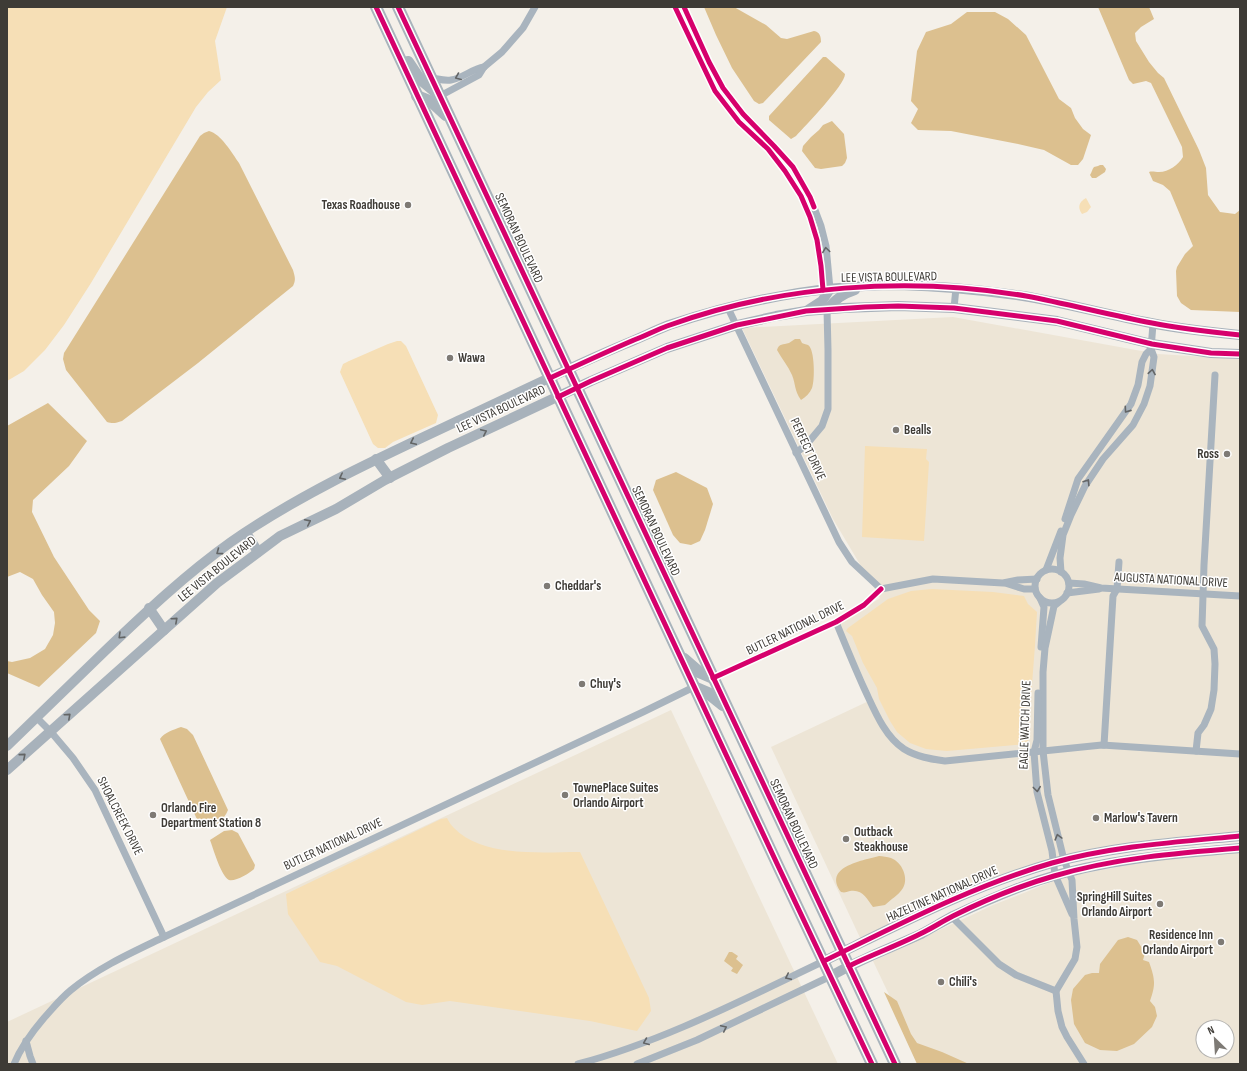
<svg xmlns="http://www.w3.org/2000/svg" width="1247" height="1071" font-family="'Sofia Sans Condensed',sans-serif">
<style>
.built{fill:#ede5d6;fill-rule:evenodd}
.green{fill:#f6dfb6}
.water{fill:#dcc08f}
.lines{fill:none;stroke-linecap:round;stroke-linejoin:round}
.street{stroke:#a9b4be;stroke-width:7}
.secondary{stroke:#a8b2bb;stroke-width:10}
.primary{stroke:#a9b4bc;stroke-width:12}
.cycleway-casing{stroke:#fff;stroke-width:8}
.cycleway{stroke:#d6006c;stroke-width:5}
.oneway{stroke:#636566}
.oneway2{stroke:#636565}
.poi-dot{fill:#7e7a75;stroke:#fff;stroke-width:1.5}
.labels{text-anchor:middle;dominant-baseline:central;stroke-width:3;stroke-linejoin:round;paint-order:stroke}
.poi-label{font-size:13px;font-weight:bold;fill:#3e3b36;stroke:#fff;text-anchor:start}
.street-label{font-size:13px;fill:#3e3b36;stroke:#fff}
</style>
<rect width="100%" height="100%" fill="#f4f0e9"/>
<!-- built -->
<g class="built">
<path d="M953,317L1158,354L1240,359V833L1059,859L862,942L771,747L873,699L839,625L880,598L833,519L742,328Z"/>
<path d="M671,710L838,1064H7V1022Z"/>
<path d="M1240,852V1064H922L873,961L993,905L1064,877L1172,857ZM1203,1027H1227V1051H1203Z"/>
</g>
<!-- green -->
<g class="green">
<path d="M7,7H227L215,41L221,80L208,92L196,107L91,283L64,325L45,350L24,371L7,381Z"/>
<path d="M1086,198L1091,207L1087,212L1082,214C1077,207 1079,202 1086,198Z"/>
<path d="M397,341H401L406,346L438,415L436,423L393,442L385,448H378L373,444L340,372L343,364L349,361L388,344Z"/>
<path d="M865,446L927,449L926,459L929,462L924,541L862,537Z"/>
<path d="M932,589L993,592L1024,596L1028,604L1037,612C1035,656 1030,700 1028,744L947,751L926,749L910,743L897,732L890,721L879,699L877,688L863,663L852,636L846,631L848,628L888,599L911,591Z"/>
<path d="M447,818C449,822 451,825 454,828C483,858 542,852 580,852L649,998L651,1011L637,1031L590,1021L450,1001L422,1005L406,1002L337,966L320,962L288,914L286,894L441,819Z"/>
</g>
<!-- water -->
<g class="water">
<path d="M704,7H734L766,25L781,38L787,39L814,31C820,32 821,37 821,42L763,103L759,104L754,101L732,68L716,35Z"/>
<path d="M1098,7H1149L1154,19L1141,27L1135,33L1136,41L1149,62L1158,73L1164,78L1199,150L1206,168L1208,195L1220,212L1235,214L1240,210V312L1191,310L1181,303L1177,296L1176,271L1177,267L1185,254L1193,246L1170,191L1163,185L1153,181L1149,172C1152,171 1155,172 1159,172C1169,172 1178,165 1183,157L1182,147L1151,83L1146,81L1133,84L1129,80Z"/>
<path d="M967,12H995L1008,19L1026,35L1059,99L1071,108L1075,118L1083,129L1091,135L1083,159L1078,165H1071L1044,150L1018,144L951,131L918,130L911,123L918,109L911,101L917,51L926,32L951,24Z"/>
<path d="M823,57H826L845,74C845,85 805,126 796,136L791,139L769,120V116Z"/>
<path d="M832,121L844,134L847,158L845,163L842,166L821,169L815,168L802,151L803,146L811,137L819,130L823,125Z"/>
<path d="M209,131C221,134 232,153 239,163L293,270C295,277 296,280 293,286L198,363L122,421C116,423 113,424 107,422L66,370L63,359L64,353L200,136L204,133Z"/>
<path d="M1100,165H1103L1106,169L1105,172L1096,178H1092L1090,175C1092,172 1092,169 1094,167L1098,166Z"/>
<path d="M795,339H800L802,343C803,344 806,344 808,345C815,349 815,381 812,388C810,393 806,397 801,400C794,390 796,385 792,375C788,366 782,359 777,350C779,343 783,345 789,343C791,342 793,340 795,339Z"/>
<path d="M48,403L87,441L69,466L33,500L32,512L54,557L89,610L100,621L96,633L39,687L7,673V661L12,662L30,658L45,649L53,635L55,623L54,612L42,595L33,579L20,572L7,577V426Z"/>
<path d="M676,472L707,488L713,504L705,530L700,541L691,545L680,543L673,535L653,490L656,480Z"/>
<path d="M181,727L187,729L193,735L228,810C224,820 213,830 201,828L160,739C165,732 173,730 181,727Z"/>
<path d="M232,830L238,833L255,865L254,869C250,873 235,882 229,880C221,876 213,848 210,840L224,831Z"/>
<path d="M879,856C883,856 887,857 891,858C902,862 909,878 903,888C898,896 891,899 885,905L873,907C867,899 863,889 850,891C846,892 845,893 841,892C823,867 861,861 879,856Z"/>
<path d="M1128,937L1137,940L1145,953L1143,960L1149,962C1155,979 1156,984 1150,1001L1155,1007L1157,1016L1152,1027L1134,1044L1117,1051L1100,1050L1085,1043L1074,1024L1071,1000L1073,989L1085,975L1092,973H1099L1100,964L1118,940Z"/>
<path d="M1205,945L1207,948L1201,953L1193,954L1190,951L1192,948H1197Z"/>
<path d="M729,952H732L738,956L736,959L743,965L737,974L731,971L733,968L724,961Z"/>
<path d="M884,992L897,1001L911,1034L917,1043L942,1052L969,1064H917Z"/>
</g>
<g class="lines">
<!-- street -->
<g class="street">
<path d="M675,7L715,91L739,122L768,149L785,171L801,196L810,217L817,240L821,266L823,290"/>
<path d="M684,7L709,62L723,88L743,114L774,146L793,167L810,197L821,226L826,246L830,289"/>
<path d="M432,78C438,79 445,81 451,80C463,78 472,69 484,67"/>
<path d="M440,96L479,75L484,67L502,52L523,28L535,7"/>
<path d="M728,308L839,542L852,562L881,589"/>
<path d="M954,308L956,288"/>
<path d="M796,453L807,444L822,426L828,409V350L827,310"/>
<path d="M1065,519L1078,479L1131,404L1138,385L1142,362L1146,354L1151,349"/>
<circle cx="1052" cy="586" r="17"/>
<path d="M1046,570L1061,531"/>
<path d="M1061,572L1060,558L1063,535L1071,515L1085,486L1103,459L1133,425L1144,404L1150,386L1154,357L1151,349L1153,324"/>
<path d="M1005,583L1024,589H1035"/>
<path d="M1069,583L1084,584L1101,588L1240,596"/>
<path d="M881,589L933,579L1003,583L1018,580L1037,579"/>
<path d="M1067,593L1099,589"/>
<path d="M1040,598L1044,607L1041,647"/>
<path d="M1059,602L1054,606L1045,648L1043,672V751L1048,795L1064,860L1072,880L1074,919L1077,947L1075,959L1056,991L1058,1011L1062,1027L1067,1037L1084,1064"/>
<path d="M836,622C845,644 854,666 864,688C874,709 884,736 904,749C917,757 931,759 945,761L1102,745L1240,754"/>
<path d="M713,678L836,622L864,605L881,589"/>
<path d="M1038,693L1037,740L1034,752L1037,792L1052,851L1055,875L1072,914"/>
<path d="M37,718L51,732L73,758L95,790L164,937"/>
<path d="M1104,745L1113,596L1117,589L1119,562"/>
<path d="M1196,751L1198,733L1204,725L1211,709L1214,690L1215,664L1214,649L1202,626L1204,565L1215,375"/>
<path d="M952,917L999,964L1016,975L1056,991"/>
<path d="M26,1041L30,1056L33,1064"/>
<path d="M14,1064C21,1047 32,1032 44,1018C53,1008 61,998 71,990C99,967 133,952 164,937L643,712L694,687"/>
<path d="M578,1064C664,1041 744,999 824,961"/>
<path d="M637,1064L697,1040L831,976"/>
</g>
<!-- secondary -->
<g class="secondary">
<path d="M808,310L822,301L830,289"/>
<path d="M827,310C835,299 843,294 855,290"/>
<path d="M376,459L390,478"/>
<path d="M246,533L258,552"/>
<path d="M149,608L164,630"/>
<path d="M7,746C40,714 73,682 106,650C146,612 186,574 231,542C303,492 383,456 462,419C516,394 570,367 625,344C640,338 654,331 669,325C743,300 822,285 899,285C941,286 982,290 1023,296C1066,303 1108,315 1151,323C1180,329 1210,332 1240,335"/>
<path d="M7,770L217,583L280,536L336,509L385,480L448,448L591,381L667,348L737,325L776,316L806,311L844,308L898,306L954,308L1057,321L1152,344L1211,353L1240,354"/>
<path d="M824,961C898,925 972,886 1052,863C1113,846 1177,842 1240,836"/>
<path d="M831,976C860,959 891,948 921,934C932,928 942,922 953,916C981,903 1010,890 1040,880C1105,859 1173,854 1240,848"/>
</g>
<!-- primary -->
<g class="primary">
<path d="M376,7L780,870L872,1064"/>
<path d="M398,7L895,1064"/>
<path d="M408,62L418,77L436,92"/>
<path d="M417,96L432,102L446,115"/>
<path d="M684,659L699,672L713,678"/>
<path d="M694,687L708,693L723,705"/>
</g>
<defs>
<g id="cycleway">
<path d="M376,7L780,870L872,1064"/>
<path d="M398,7L895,1064"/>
<path d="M675,7L715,91L739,122L768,149L785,171L801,196L810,217L817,240L821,266L823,290"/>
<path d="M684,7L709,62L723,88L743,114L774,146L793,167L810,197L814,207"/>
<path d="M550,378C578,365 606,352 634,340C645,336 656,330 667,326C779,285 909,276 1026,296C1068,304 1110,315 1152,323C1181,329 1210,332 1240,335"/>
<path d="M558,397L591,381L667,348L737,325L806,311L865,307L898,306L954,308L1057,321L1152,344L1211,353L1240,354"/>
<path d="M713,678L836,622L864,605L881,589"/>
<path d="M824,961C898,925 972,886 1052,863C1113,846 1177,842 1240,836"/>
<path d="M849,966C873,954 899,945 924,932C934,927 943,921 953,916C985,900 1019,886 1054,876C1115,858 1177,853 1240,848"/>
</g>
</defs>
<!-- cycleway casing -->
<use href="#cycleway" class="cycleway-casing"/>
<!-- cycleway -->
<use href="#cycleway" class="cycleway"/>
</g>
<!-- one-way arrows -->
<defs><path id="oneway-chevron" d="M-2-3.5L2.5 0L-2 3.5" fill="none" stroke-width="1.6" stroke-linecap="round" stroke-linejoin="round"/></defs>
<g class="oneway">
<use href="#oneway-chevron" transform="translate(458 77) rotate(158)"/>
<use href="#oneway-chevron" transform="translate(826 250) rotate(-98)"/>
<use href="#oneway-chevron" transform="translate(1152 372) rotate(-81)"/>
<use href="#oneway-chevron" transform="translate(1127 410) rotate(125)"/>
<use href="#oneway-chevron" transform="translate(1087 482) rotate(-57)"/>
<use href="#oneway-chevron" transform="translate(1037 789) rotate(83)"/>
<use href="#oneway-chevron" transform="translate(1058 837) rotate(-105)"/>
<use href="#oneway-chevron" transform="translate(788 977) rotate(155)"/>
<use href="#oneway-chevron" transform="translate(724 1028) rotate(-25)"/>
<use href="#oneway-chevron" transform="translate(646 1042) rotate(158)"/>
</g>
<g class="oneway2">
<use href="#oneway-chevron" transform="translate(484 432) rotate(-25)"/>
<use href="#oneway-chevron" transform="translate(413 442) rotate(155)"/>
<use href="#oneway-chevron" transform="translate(342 477) rotate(153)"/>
<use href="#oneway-chevron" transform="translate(308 522) rotate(-26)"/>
<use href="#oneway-chevron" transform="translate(219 552) rotate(143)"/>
<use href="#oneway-chevron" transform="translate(175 620) rotate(-42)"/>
<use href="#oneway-chevron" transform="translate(121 636) rotate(136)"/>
<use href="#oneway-chevron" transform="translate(68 716) rotate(-42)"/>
<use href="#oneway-chevron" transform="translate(23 756) rotate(-41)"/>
</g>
<!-- markers -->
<g class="poi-dot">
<circle cx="408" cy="205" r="4"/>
<circle cx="450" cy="358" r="4"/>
<circle cx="896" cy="430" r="4"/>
<circle cx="1227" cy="454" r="4"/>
<circle cx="547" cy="586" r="4"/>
<circle cx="582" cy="684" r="4"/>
<circle cx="565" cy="795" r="4"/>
<circle cx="153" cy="815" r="4"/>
<circle cx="1096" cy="818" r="4"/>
<circle cx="846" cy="839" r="4"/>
<circle cx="1160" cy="904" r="4"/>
<circle cx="1221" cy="942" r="4"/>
<circle cx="941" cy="982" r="4"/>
</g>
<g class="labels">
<!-- poi labels -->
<g class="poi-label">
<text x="400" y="205" text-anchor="end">Texas Roadhouse</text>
<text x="458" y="358">Wawa</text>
<text x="904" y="430">Bealls</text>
<text x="1219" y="454" text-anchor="end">Ross</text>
<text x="555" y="586">Cheddar's</text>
<text x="590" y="684">Chuy's</text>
<text x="573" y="788">TownePlace Suites<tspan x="573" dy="15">Orlando Airport</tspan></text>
<text x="161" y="808">Orlando Fire<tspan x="161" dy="15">Department Station 8</tspan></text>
<text x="1104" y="818">Marlow's Tavern</text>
<text x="854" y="832">Outback<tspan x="854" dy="15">Steakhouse</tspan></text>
<text x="1152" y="897" text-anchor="end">SpringHill Suites<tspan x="1152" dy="15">Orlando Airport</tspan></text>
<text x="1213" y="935" text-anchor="end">Residence Inn<tspan x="1213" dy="15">Orlando Airport</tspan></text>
<text x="949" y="982">Chili's</text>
</g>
<!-- street labels -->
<g class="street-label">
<text transform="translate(519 238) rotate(65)">SEMORAN BOULEVARD</text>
<text transform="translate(889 277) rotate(-1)">LEE VISTA BOULEVARD</text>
<text transform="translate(501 409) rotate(-25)">LEE VISTA BOULEVARD</text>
<text transform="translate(808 449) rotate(65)">PERFECT DRIVE</text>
<text transform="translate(656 531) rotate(65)">SEMORAN BOULEVARD</text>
<text transform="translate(217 569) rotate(-39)">LEE VISTA BOULEVARD</text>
<text transform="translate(1171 580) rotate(3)">AUGUSTA NATIONAL DRIVE</text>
<text transform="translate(795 628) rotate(-26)">BUTLER NATIONAL DRIVE</text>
<text transform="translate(1025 725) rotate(-88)">EAGLE WATCH DRIVE</text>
<text transform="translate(120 816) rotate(63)">SHOALCREEK DRIVE</text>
<text transform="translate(794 824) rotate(65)">SEMORAN BOULEVARD</text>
<text transform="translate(333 844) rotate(-25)">BUTLER NATIONAL DRIVE</text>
<text transform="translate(942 894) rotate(-24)">HAZELTINE NATIONAL DRIVE</text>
</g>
</g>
<!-- border -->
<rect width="1247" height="1071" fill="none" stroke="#3e3b36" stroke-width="16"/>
<!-- north arrow -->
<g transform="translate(1215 1039) rotate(335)"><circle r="19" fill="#ffffff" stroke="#b2b1af"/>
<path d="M0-3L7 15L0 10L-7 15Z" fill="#7e7a75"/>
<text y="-6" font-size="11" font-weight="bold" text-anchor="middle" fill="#3e3b36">N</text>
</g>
</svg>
